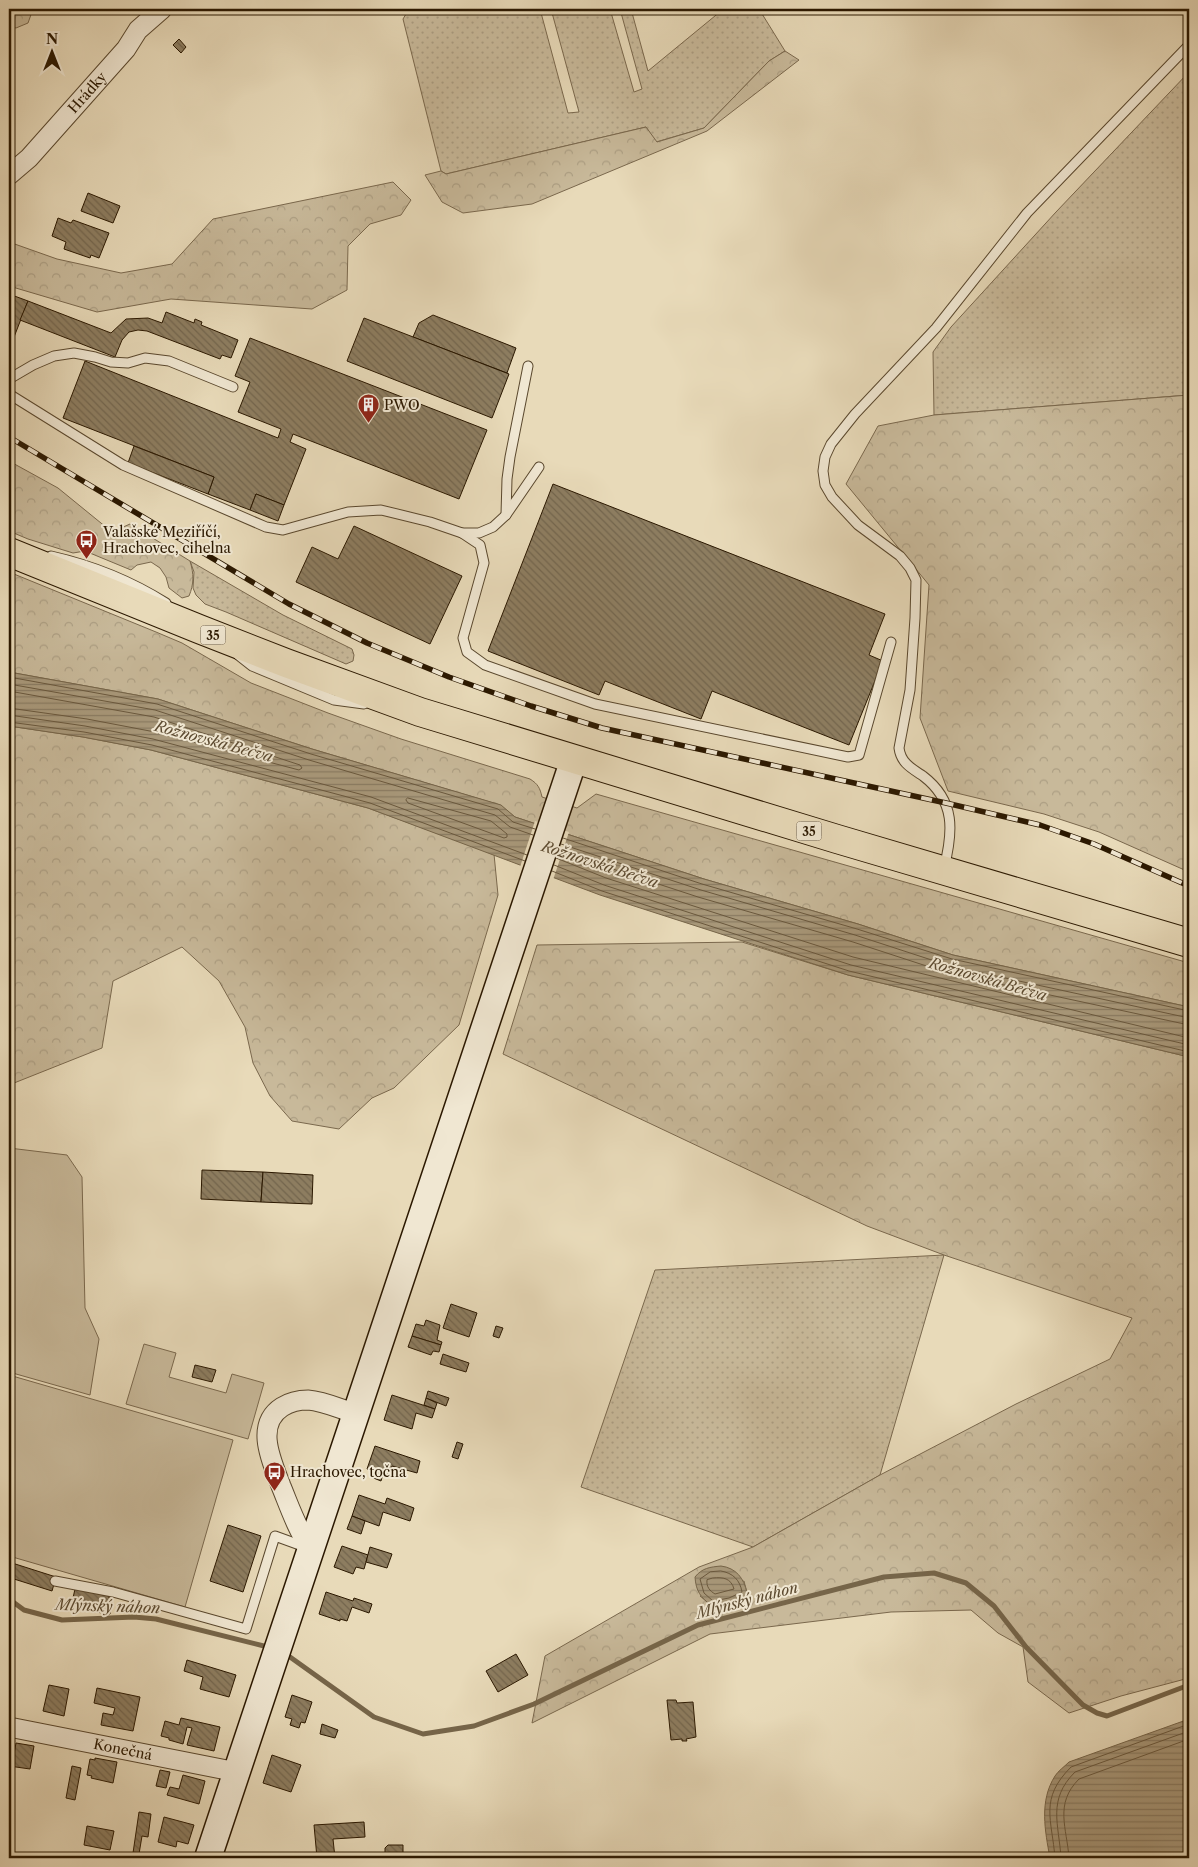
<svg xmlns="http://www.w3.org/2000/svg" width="1198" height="1867" font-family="'Libre Caslon Text',serif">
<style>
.grass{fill:url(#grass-dots);stroke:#7a684d}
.forest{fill:url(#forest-crowns);stroke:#7a684d;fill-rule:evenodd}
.garden{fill:#c8b99a;stroke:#7a684d}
.water{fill:url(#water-rules);stroke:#766549}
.pier{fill:#e8dab9}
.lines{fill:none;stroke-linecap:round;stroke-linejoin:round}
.shore{stroke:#6a583d;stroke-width:1}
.stream{stroke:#766549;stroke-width:5}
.building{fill:url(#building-back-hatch);stroke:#2b1800}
.lane-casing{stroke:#5a482e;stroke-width:11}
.street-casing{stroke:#5a482e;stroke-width:21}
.secondary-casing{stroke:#2b1800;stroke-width:29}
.primary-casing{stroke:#2b1800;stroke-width:30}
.lane{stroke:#f0e7d2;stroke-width:9}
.street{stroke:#f0e7d2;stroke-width:19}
.secondary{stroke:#f0e7d2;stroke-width:26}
.primary{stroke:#e8dab9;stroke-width:28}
.rail-casing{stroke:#2b1800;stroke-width:5.5}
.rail{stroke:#f0e7d2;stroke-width:4;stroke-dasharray:11;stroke-linecap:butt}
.labels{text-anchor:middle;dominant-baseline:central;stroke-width:4;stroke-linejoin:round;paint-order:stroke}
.shield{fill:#f0e7d2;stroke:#66563f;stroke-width:1}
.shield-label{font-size:12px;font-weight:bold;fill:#2b1800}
.street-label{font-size:14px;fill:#2b1800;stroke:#f0e7d2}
.poi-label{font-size:14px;fill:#2b1800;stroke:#f0e7d2;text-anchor:start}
.water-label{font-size:15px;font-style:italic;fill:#5d4b31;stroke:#f0e7d2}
</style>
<defs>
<pattern id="grass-dots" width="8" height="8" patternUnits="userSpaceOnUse" patternTransform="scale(1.25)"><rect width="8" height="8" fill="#c8b99a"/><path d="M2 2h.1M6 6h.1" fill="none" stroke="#ac9e83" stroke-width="1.8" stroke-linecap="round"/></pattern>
<pattern id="forest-crowns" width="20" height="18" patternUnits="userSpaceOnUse" patternTransform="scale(1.25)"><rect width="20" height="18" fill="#c8b99a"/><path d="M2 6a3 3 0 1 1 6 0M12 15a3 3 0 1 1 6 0" fill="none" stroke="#ac9e83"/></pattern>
<pattern id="water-rules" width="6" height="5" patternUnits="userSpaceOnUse" patternTransform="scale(1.25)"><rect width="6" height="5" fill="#a8987a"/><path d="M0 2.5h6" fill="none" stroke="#897b62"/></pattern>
<pattern id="building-back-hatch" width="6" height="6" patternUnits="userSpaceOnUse" patternTransform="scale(1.25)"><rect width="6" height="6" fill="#8d7d60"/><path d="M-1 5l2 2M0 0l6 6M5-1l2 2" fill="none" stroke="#73654d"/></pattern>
</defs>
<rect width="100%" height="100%" fill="#e8dab9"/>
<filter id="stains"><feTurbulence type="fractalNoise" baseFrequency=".004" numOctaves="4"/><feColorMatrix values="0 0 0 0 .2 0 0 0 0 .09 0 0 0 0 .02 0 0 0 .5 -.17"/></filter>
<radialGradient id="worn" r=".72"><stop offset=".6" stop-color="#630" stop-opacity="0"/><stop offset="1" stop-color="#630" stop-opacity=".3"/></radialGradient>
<!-- grass -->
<g class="grass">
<path d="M409,9H540L568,113L579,112L551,9H610L634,92L642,89L620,9H631L648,71L721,11V9H759L785,51L769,61L704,128L656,142L646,127L446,174L441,171L403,19Z"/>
<path d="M1189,72V395L934,415L933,352L951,327L1056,212Z"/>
<path d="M190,561L283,615L352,649L354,655L353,661L346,664L226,612L205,604L196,595L193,588L194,572Z"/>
<path d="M944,1255L880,1475L753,1547L581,1487L655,1270Z"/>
</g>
<!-- forest -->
<g class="forest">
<path d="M9,9H33L28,23L16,28L9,26Z"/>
<path d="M785,51L799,60L707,131L532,204L463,213L442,202L425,175L441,171L446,174L646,127L657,142L704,128L769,61Z"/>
<path d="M393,182L411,200L401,215L370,224L348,246L347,290L312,309L171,299L97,312L9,286V242L57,259L121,273L172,264L213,219Z"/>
<path d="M1189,395V872L1099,832L1044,814L948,791L920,718L929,585L846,484L878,426L934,415Z"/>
<path d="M9,461L58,488L112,532L130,524L190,561C194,574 194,584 189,596L182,598L169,588L166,577L160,568L151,562L137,565L131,570L85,551L73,553L28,539L9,531Z"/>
<path d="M9,572L156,632L182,643L251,683L328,713L401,739L530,779C538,784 540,788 542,797L577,808L596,794L1189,963V1007L953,955L858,924L704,879L515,817L500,805L312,749L158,699L9,672Z"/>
<path d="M9,726L83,737L151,750L368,808L494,854L498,895L459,1025L394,1088L372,1098L339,1129L292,1121L270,1096L253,1063L245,1027L219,981L182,947L113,981L102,1048L9,1085Z"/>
<path d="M742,942L848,975L1189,1057V1678L1121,1696L1069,1713L1028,1682L1023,1647L998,1633L971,1610L891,1612L710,1634L532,1723L545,1656L699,1567L753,1547L880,1475L1016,1404L1110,1359L1132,1318L944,1255L867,1226L503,1054L537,945ZM744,1581L747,1593L712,1606L700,1596Z"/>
</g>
<!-- garden -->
<g class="garden">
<path d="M9,1148L67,1155L82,1177L85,1308L99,1339L90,1395L9,1372Z"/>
<path d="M144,1344L176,1353L169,1377L226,1393L232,1374L264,1383L248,1439L126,1404Z"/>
<path d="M9,1375L233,1440L185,1607L9,1556Z"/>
</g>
<!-- water -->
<g class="water">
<path d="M9,672L158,699L312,749L501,805L515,817L704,879L858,924L953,955L1189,1007V1057L848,975L600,895L368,808L151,750L83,737L9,726Z"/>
<path d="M721,1566C736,1568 744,1578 747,1593C742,1603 723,1605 712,1606C700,1597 696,1591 695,1577C702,1568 710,1567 721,1566Z"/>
<path d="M1189,1719V1858H1050C1045,1831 1039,1801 1055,1776C1058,1771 1064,1767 1069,1762Z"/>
</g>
<!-- pier -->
<path class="pier" d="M535,821L569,832L553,880L520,867Z"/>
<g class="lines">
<!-- shore -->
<g class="shore">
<path d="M9,677L157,704L311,754L498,809L513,822L535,829"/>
<path d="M9,684L155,710L309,760L495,815L510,827L533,835"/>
<path d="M9,691L154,717L300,765L302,768L299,770L155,732L87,719L9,708"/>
<path d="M9,715L85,726L153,739L371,797L527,855"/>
<path d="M9,722L84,732L152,745L370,803L525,861"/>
<path d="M408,798L491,821L507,834V837L504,838L408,803L406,800Z"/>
<path d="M563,838L702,884L857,929L952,959L1189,1011"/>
<path d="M561,844L701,890L855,935L950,966L1189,1018"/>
<path d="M558,851L698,897L853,942L948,973L1189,1025"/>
<path d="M556,858L606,878L853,957L1189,1038"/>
<path d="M554,865L604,885L851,965L1189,1045"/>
<path d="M552,871L602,891L849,971L1189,1052"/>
<path d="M721,1571C733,1573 740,1580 742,1592L729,1598L713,1601L704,1593L700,1579L710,1572Z"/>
<path d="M713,1578C723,1577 731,1578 734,1589L715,1594C710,1591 706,1587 707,1580Z"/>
<path d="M1055,1858C1052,1819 1039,1799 1071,1767L1189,1724"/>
<path d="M1061,1858C1059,1824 1047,1800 1075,1772L1189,1731"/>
<path d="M1069,1858C1067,1828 1054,1804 1079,1779L1189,1739"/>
</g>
<!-- stream -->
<g class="stream">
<path d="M9,1599L24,1610L62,1620L134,1617L156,1619L268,1647"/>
<path d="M290,1657L374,1717L423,1734L474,1726L534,1704L698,1625L884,1577L934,1573L966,1583L994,1606L1026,1647L1083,1705L1097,1713L1107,1716L1189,1685"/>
</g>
</g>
<!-- building -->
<g class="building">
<path d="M179,39L186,47L181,53L173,45Z"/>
<path d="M88,193L120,206L113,223L81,211Z"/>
<path d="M58,218L71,223L73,220L109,233L99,258L91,255L90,258L64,249L66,242L52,236Z"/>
<path d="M9,294L28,301L9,350Z"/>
<path d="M28,301L111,333L126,319L148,318L162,323L166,312L194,323L195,319L202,322L201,325L238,340L231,358L222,355L220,359L147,331L138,330L129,332L122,340L115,357L20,320Z"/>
<path d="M433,315L516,348L507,373L413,337L419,323Z"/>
<path d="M364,318L509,374L492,418L347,361Z"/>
<path d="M250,338L487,430L459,499L293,434L290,442L306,449L284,505L256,494L250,510L208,494L214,477L63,418L85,361L278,438L281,429L238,412L250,382L235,376Z"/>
<path d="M134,446L214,477L208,494L128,463Z"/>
<path d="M553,484L885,614L869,655L883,661L849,745L712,691L701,719L605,681L599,695L488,651Z"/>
<path d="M256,494L284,505L278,521L250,510Z"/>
<path d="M354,526L462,576L430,644L296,582L312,547L338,559Z"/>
<path d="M202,1170L263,1172L261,1202L201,1199Z"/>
<path d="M263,1172L313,1175L312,1204L261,1202Z"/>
<path d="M451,1304L477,1313L469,1337L443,1328Z"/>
<path d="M426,1320L440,1325L437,1340L442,1342L441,1345L412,1336L416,1324L424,1326Z"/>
<path d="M496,1326L503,1328L499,1338L493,1336Z"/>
<path d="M412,1336L441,1345L439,1352L433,1351L431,1355L408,1347Z"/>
<path d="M443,1354L469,1363L466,1372L440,1364Z"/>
<path d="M195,1365L216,1370L212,1382L192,1377Z"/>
<path d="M428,1391L449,1398L446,1406L426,1398Z"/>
<path d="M392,1395L435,1409L432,1418L416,1413L412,1429L384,1420Z"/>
<path d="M426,1398L437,1403L435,1409L424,1405Z"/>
<path d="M457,1442L463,1444L458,1459L452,1457Z"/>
<path d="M375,1446L420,1461L417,1473L392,1466L389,1476L383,1474L381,1481L371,1477L373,1471L367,1469Z"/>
<path d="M359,1495L385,1504L387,1498L414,1508L410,1521L383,1512L379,1526L352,1516Z"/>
<path d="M352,1516L365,1521L361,1534L347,1529Z"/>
<path d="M228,1525L261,1536L243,1592L210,1581Z"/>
<path d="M342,1546L368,1555L364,1569L356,1567L353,1574L334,1567Z"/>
<path d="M370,1547L392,1554L387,1568L366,1562Z"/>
<path d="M9,1562L56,1577L52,1591L14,1579L12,1586L9,1585Z"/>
<path d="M75,1589L109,1596V1598L113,1599L110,1614L81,1610V1609L71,1607Z"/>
<path d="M326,1592L353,1601L354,1598L372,1604L369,1613L352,1607L347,1621L340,1619V1621L319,1614Z"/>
<path d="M516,1654L528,1675L498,1692L486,1671Z"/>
<path d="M187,1660L236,1675L229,1697L200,1689L203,1677L184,1671Z"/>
<path d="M49,1685L69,1689L64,1716L43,1711Z"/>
<path d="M97,1688L140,1697L133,1731L101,1725L103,1713L113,1715L115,1708L94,1703Z"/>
<path d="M292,1695L312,1702L305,1723L301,1722L299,1728L290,1725L292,1719L285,1717Z"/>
<path d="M667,1700H676L677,1703L693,1702L696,1737L686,1739L687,1741H682V1739L671,1740Z"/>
<path d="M181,1718L220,1727L214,1751L187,1745L192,1728L187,1727L183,1744L169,1740V1738L161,1736L165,1721L179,1725Z"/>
<path d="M322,1724L338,1730L335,1738L320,1734Z"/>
<path d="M16,1743L34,1746L30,1769L9,1766V1753L14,1754Z"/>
<path d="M272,1755L301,1765L291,1792L263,1783Z"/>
<path d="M95,1758L117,1762L113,1783L91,1778L92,1776L87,1775L90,1759L95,1760Z"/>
<path d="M72,1766L81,1768L75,1800L66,1798Z"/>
<path d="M160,1770L170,1772L166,1788L156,1786Z"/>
<path d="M183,1775L205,1781L199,1804L167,1795L170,1787L179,1789Z"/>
<path d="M139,1812L151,1814L148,1837L142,1836L139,1854L133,1853Z"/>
<path d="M164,1817L194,1825L188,1844L177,1841L176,1847L158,1842Z"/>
<path d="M364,1822L365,1837L333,1839L335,1858H317L314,1825Z"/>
<path d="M87,1826L114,1831L110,1850L84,1845Z"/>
<path d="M388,1845H403V1858H368V1853L385,1854V1848Z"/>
</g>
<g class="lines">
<defs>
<g id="lane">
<path d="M9,379L33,365L54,356L74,353L95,357L111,362L128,363L145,358L169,361L233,387"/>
<path d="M9,394L123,465L266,527L283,530L348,512L381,510L430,522L462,533H479L493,527L506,515L539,467"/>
<path d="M506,515L507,479L510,457L528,366"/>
<path d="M462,533L480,545L484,563L463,638L467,652L485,665L595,704L848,757L859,755L891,642"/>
<path d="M51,556C91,565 131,581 166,603"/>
<path d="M238,655L252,666L334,700L364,704"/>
<path d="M944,868C953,832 956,801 923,776C911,768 901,763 899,748L910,690L915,618L916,580L910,568L900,556L858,525L832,497L825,485L823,471L825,457L831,444L855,414L936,328L1027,213L1189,45"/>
<path d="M55,1581L113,1592L246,1629L275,1536L308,1548"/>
</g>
<g id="street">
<path id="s1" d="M9,175L29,158L126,49L138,30L162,9"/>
<path d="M310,1548C297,1529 290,1508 281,1486C272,1462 254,1425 282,1407C290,1402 298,1400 308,1400C324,1401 340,1409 356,1414"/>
<path id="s2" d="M9,1727L237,1772"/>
</g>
<path id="secondary" d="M208,1858L574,759"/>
<path id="primary" d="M9,552L199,629L286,663L420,712L837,839L1189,943"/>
</defs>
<!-- lane casing -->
<use href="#lane" class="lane-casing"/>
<!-- street casing -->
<use href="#street" class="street-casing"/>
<!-- secondary casing -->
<use href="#secondary" class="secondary-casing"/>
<!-- primary casing -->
<use href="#primary" class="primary-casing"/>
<!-- lane -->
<use href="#lane" class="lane"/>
<!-- street -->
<use href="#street" class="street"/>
<!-- secondary -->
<use href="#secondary" class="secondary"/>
<!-- primary -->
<use href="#primary" class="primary"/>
<defs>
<path id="rail" d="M9,437L289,604L367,643L449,677L531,706L602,728L946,803L1040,825L1094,844L1189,886"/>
</defs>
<!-- rail casing -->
<use href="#rail" class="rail-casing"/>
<!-- rail -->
<use href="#rail" class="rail"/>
</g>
<!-- icons -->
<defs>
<symbol id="building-pin" viewBox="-11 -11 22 30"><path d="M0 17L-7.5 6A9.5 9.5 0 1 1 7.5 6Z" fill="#8f2418" stroke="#f0e7d2"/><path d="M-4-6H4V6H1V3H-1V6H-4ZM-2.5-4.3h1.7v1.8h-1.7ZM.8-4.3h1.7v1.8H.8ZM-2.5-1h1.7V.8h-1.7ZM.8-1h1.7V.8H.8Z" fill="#fff"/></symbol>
<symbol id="bus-pin" viewBox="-11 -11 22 30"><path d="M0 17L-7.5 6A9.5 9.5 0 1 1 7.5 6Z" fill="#8f2418" stroke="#f0e7d2"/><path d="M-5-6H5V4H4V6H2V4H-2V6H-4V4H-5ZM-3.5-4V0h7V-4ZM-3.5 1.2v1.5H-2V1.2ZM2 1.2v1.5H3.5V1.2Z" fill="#fff"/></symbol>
</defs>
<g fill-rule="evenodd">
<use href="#building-pin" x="356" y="392" width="25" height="34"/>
<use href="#bus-pin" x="74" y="528" width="25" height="34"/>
<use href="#bus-pin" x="262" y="1460" width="25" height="34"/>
</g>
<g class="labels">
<!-- shield labels -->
<g class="shield">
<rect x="200.5" y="625.5" width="25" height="19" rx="4"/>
<rect x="796.5" y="821.5" width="25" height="19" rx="4"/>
</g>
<g class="shield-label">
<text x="213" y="635">35</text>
<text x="809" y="831">35</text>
</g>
<!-- street labels -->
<g class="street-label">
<text stroke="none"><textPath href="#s1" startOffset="114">Hrádky</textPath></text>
<text stroke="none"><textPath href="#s2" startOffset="116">Konečná</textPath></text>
</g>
<!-- poi labels -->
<g class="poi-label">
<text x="384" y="405">PWO</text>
<text x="103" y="532">Valašské Meziříčí,<tspan x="103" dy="16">Hrachovec, cihelna</tspan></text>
<text x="290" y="1472">Hrachovec, točna</text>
</g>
<!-- water labels -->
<g class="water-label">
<text transform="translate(214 741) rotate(15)">Rožnovská Bečva</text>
<text transform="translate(600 864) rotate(18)">Rožnovská Bečva</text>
<text transform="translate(988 979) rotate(16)">Rožnovská Bečva</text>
<text transform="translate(747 1600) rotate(-15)">Mlýnský náhon</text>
<text transform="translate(108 1606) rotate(2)">Mlýnský náhon</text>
</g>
</g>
<!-- margin -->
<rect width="1198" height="1867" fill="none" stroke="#e8dab9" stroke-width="30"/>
<rect x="10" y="10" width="1178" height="1847" fill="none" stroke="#2b1800" stroke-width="2.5"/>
<rect x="15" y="15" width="1168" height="1837" fill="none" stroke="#2b1800"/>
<!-- north arrow -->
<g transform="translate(52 52)" stroke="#f0e7d2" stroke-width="4" paint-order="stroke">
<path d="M0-4L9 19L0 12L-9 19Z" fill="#2b1800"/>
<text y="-8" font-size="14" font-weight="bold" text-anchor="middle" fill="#2b1800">N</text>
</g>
<rect width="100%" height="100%" filter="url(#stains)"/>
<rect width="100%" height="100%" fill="url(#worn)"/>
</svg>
